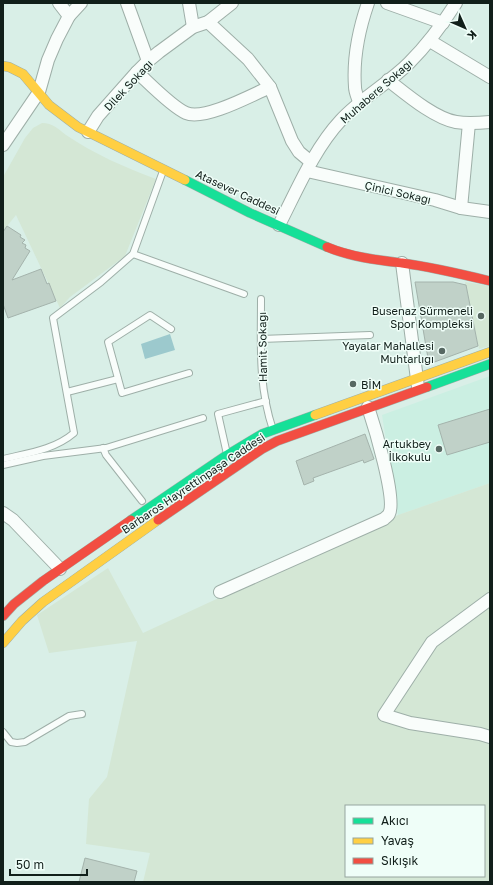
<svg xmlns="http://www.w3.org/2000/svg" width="493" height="885" font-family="'Golos Text',sans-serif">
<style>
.built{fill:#cbefe2}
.green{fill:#d4e7d5;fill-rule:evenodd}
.water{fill:#9cc9cd}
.building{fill:#c0d1c8;stroke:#a4b3ac}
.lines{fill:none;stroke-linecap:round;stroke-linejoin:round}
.lane-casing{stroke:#9eafa8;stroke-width:8}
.street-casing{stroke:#9eafa8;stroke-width:14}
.fast-casing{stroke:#9eafa8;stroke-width:10}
.slow-casing{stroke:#9eafa8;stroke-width:10}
.jam-casing{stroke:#9eafa8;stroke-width:10}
.lane{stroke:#f9fdfb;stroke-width:6}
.street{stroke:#f9fdfb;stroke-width:12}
.fast{stroke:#16e098;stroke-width:9}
.slow{stroke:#ffcf43;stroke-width:9}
.jam{stroke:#f24e42;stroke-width:9}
.poi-dot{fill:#576862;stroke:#effef8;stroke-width:1.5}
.labels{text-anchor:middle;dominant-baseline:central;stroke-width:3;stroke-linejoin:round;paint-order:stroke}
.street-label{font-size:11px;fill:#111f1a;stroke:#effef8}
.poi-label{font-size:11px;fill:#111f1a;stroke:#effef8;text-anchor:end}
</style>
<rect width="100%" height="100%" fill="#d9efe7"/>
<!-- built -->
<path class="built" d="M490,376V483L398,515L382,415Z"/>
<!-- green -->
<g class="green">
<path d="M42,123C53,123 58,129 66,135C94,154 124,167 156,179L125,256L70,297L60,308L16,215L3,231V177L25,138L33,128Z"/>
<path d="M465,282L490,286V346L479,349Z"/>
<path d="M490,483V882H143L150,853L86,844L89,799L107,777L137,641L49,653L37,615L108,568L143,633L398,515ZM346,806H484V876H346Z"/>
</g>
<!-- water -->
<path class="water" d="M170,334L175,350L145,359L141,344Z"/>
<!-- building -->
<g class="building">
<path d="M7,226L21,235L20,237L25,240L22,243L26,245L25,248L30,251L12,280L41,269L47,284L49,283L56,301L8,318L3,304V232Z"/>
<path d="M415,282H453L466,285L478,346L429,364Z"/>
<path d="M490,409V442L447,455L438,425Z"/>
<path d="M365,434L374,459L364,463L363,460L313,478L314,481L304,485L296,461Z"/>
<path d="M85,858L137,871L134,882H79Z"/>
</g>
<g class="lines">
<defs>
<g id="lane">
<path d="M133,254L244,294"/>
<path d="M261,299C261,345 258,385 273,430"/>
<path d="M171,329L150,315L108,342L122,393L189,373"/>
<path d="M261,339L370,335"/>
<path d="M67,392L118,379"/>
<path d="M103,448L106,455L142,501"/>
<path d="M227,454L218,414L266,401"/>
<path d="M3,459C28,453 54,450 74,433L53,318L101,282L133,254L163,171"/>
<path d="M3,465L43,456L106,448L203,418"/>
<path d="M3,732L11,742L17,743L25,742L69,716L82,714"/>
</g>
<g id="street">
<path d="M59,3L69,16"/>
<path d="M127,3L148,61"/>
<path d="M189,3L193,27"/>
<path d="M387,3L443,23"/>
<path d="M208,22L248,59L270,87L292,141L299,152L311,162"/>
<path d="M430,41L490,77"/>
<path d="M137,72C149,83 172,107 186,113C204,121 252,95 270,87"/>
<path d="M388,80C406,94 434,118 456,122C468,124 479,123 490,122"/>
<path d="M359,102C358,98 355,92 355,87C353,60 359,29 368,3"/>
<path d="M88,132L98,116L137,72L148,61L159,52L193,27L208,22L232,3"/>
<path d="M3,145L39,92L48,60L57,39L69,16L81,3"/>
<path d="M307,171L435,200L461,208L490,212"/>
<path d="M461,208L469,123"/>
<path d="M279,225C297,190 314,149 341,120C361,98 388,84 409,63C427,45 442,25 456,3"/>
<path d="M402,263L418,387"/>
<path d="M3,513L13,520L60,569"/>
<path d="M220,592L384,519C386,517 388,516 389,514C397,500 374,425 368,407"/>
<path d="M490,599L432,642L384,715L410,723L480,734L490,737"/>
</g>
<g id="fast">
<path d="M185,180L250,213L327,247"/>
<path d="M427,387L490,364"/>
<path d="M131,520L227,455L262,434L315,415"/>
</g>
<g id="slow">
<path d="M3,66L9,67L23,74L49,105L78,127L185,180"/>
<path d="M315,415L490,352"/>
<path d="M3,643L22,621L43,602L158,520"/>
</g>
<g id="jam">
<path d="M327,247C351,257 377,260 402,263C432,267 461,274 490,281"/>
<path d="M158,520L262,449L277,441L427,387"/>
<path d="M3,616L14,604L43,581L131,520"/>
</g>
</defs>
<!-- lane casing -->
<use href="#lane" class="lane-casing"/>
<!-- street casing -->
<use href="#street" class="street-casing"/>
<!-- fast casing -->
<use href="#fast" class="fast-casing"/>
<!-- slow casing -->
<use href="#slow" class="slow-casing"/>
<!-- jam casing -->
<use href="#jam" class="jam-casing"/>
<!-- lane -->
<use href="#lane" class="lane"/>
<!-- street -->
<use href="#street" class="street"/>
<!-- fast -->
<use href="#fast" class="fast"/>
<!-- slow -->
<use href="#slow" class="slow"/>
<!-- jam -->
<use href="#jam" class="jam"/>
</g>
<!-- markers -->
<g class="poi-dot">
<circle cx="481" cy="316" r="4"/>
<circle cx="442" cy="351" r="4"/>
<circle cx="353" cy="384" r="4"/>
<circle cx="439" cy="449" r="4"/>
</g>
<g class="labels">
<!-- street labels -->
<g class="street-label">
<text transform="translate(128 85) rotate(-47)">Dilek Sokağı</text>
<text transform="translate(376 91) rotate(-41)">Muhabere Sokağı</text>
<text transform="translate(238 192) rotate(25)">Atasever Caddesi</text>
<text transform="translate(398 192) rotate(13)">Çinici Sokağı</text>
<text transform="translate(262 347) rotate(-91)">Hamit Sokağı</text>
<text transform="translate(193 483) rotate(-34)">Barbaros Hayrettinpaşa Caddesi</text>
</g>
<!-- poi labels -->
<g class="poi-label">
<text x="473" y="310">Busenaz Sürmeneli<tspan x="473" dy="13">Spor Kompleksi</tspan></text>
<text x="434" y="345">Yayalar Mahallesi<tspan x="434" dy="13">Muhtarlığı</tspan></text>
<text x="361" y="384" text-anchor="start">BİM</text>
<text x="431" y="443">Artukbey<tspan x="431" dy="13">İlkokulu</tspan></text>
</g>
</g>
<!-- border -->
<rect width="493" height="885" fill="none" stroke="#111f1a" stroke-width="8"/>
<!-- legend -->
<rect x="345" y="805" width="140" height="72" fill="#effef8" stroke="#96a59f"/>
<rect x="353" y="818" width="20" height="6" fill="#16e098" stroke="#96a59f"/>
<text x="381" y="825" font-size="12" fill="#111f1a">Akıcı</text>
<rect x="353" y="838" width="20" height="6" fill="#ffcf43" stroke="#96a59f"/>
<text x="381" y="845" font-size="12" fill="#111f1a">Yavaş</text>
<rect x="353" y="858" width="20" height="6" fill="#f24e42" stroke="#96a59f"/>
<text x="381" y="865" font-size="12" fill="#111f1a">Sıkışık</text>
<!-- north arrow -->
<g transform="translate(465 28) rotate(135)" stroke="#effef8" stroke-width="3" paint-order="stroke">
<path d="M0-3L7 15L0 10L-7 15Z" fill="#111f1a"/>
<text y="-6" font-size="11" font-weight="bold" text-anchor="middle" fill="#111f1a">K</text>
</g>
<!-- scale -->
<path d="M10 869v6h77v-6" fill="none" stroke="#111f1a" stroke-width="2"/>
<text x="16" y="869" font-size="12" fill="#111f1a" stroke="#effef8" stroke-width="3" paint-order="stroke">50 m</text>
</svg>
